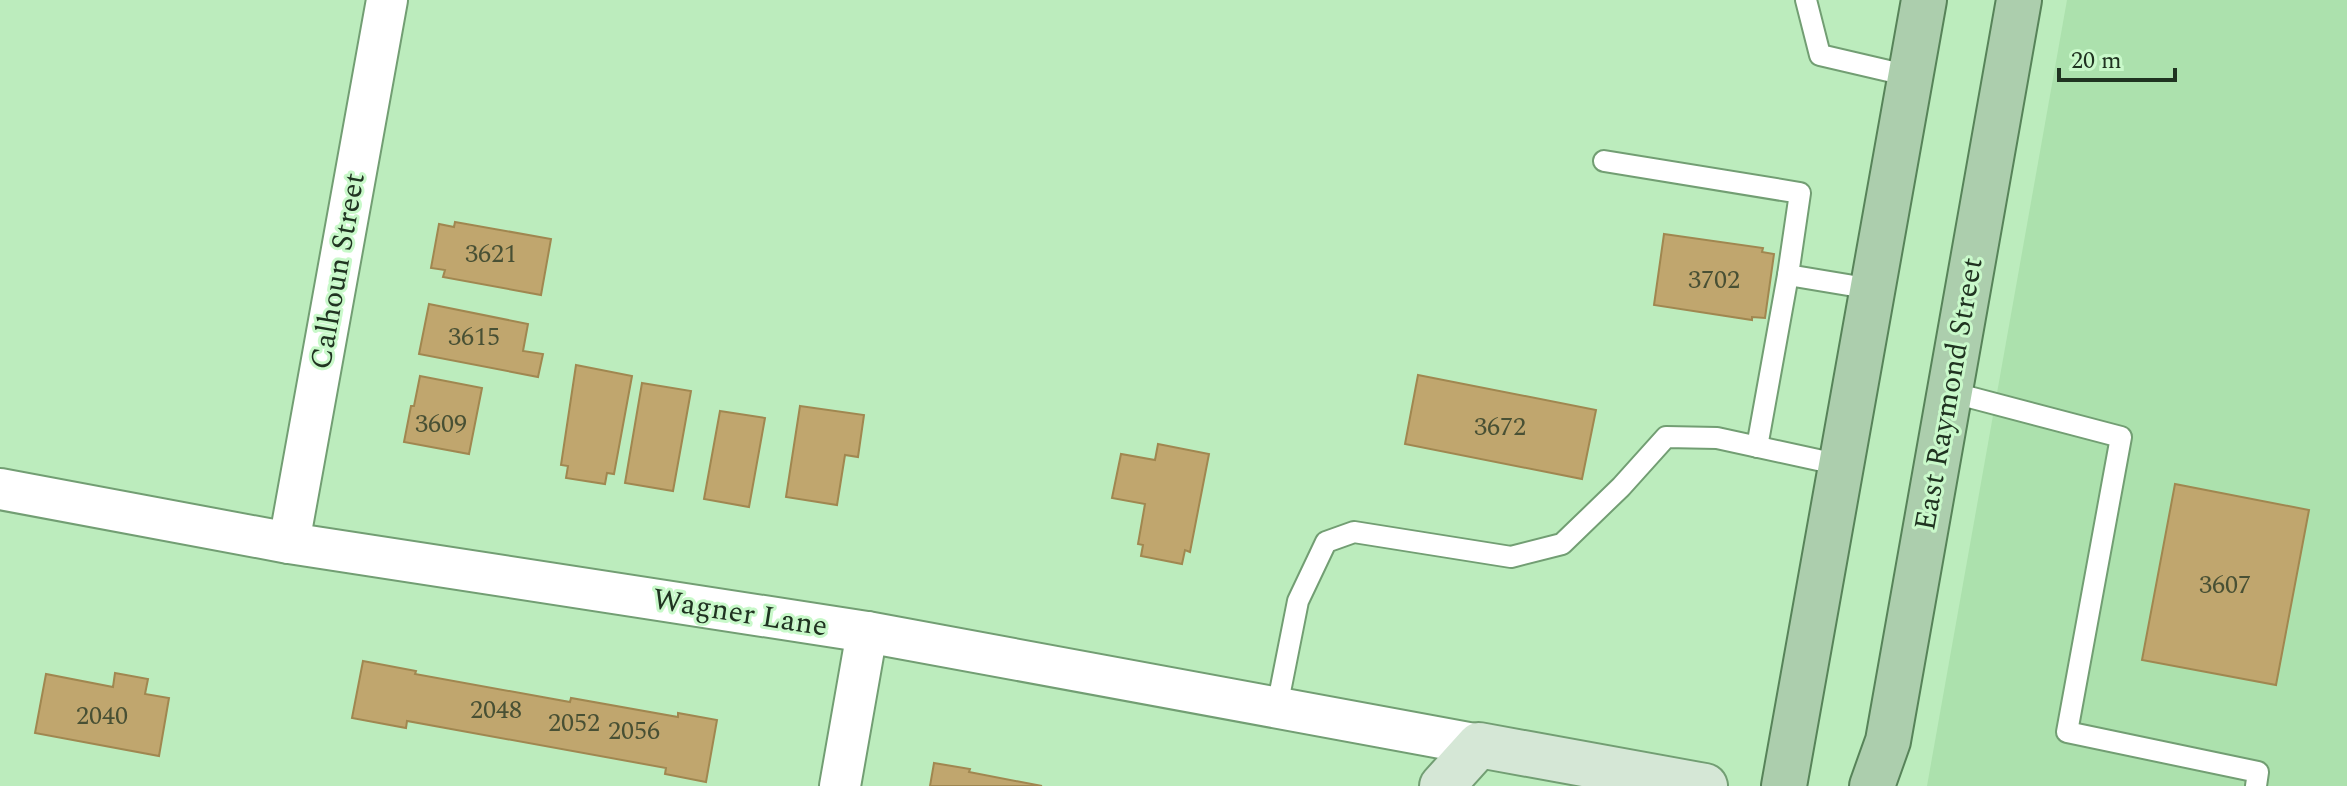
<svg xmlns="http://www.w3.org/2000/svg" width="2347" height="786" font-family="Spectral,serif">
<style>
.built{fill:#ace1ad}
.building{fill:#c0a66e;stroke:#a08750;stroke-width:2}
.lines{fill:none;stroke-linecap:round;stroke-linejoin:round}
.lane-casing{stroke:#729e73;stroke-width:24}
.street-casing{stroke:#729e73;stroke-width:44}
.secondary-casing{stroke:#729e73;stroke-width:48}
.primary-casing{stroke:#578359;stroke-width:48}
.lane{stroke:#fff;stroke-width:20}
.street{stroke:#fff;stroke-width:40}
.secondary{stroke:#d5e7d6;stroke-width:44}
.primary{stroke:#accead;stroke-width:44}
.labels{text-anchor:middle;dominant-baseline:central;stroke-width:6;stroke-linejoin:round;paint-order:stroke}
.number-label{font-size:26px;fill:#485034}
.street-label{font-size:30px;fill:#203321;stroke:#c9f9ca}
</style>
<rect width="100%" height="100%" fill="#bcecbd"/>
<!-- built -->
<path class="built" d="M2067,0H2347V786H1927Z"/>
<!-- building -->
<g class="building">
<path d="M455,222L551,239L541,295L443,277L445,270L431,268L439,224L454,227Z"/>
<path d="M1664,234L1763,248L1762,252L1774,254L1765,318L1752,317V320L1654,305Z"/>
<path d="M429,304L528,324L523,351L543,354L538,377L419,354Z"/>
<path d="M576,365L632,376L614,474L607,473L605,484L566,478L568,466L561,465Z"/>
<path d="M1418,375L1596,410L1582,479L1405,444Z"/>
<path d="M420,376L482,388L469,454L404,442L411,406H414Z"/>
<path d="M642,383L691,391L673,491L625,483Z"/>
<path d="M800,406L864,415L858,457L845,455L837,505L786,497Z"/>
<path d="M720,411L765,418L749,507L704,499Z"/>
<path d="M1158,444L1209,454L1190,552L1185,550L1182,564L1141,556L1143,545L1138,544L1145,504L1112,498L1121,454L1155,460Z"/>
<path d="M2175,484L2309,510L2276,685L2142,660Z"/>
<path d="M363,661L416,671L415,674L570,702L571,698L678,717V713L717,720L706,782L665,774L666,768L407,721L406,728L352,718Z"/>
<path d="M115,673L148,679L145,694L169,698L159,756L35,733L46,674L113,687Z"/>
<path d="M934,763L970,769L969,772L1042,786H930Z"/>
</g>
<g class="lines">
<defs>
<g id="lane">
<path d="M1806,0L1820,55L1910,76"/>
<path d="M1604,161L1800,193L1788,275L1872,289"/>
<path d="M1950,392L2121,437L2067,732L2258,772L2256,786"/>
<path d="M1757,447L1788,275"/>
<path d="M1277,707L1298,601L1326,542L1354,532L1511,557L1562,544L1621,487L1666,437L1717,438L1841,465"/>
</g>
<g id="street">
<path d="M0,489L289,543L867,632L1479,745"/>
<path d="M289,543L387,0"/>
<path d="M840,786L867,632"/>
</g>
<path id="secondary" d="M1442,786L1479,745L1705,786"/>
<g id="primary">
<path d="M1784,786L1924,0"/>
<path d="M1872,786L1888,741L2019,0"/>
</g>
</defs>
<!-- lane casing -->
<use href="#lane" class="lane-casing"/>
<!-- street casing -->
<use href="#street" class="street-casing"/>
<!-- secondary casing -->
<use href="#secondary" class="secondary-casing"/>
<!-- primary casing -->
<use href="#primary" class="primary-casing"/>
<!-- lane -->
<use href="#lane" class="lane"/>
<!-- street -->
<use href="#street" class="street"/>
<!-- secondary -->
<use href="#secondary" class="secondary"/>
<!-- primary -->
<use href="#primary" class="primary"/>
</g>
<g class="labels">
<!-- number labels -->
<g class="number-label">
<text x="491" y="254">3621</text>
<text x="1714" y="280">3702</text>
<text x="474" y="337">3615</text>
<text x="441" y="424">3609</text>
<text x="1500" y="427">3672</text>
<text x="2225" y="585">3607</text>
<text x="496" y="710">2048</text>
<text x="102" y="716">2040</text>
<text x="574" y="723">2052</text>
<text x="634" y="731">2056</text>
</g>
<!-- street labels -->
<g class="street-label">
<text transform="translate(338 271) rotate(-80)">Calhoun Street</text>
<text transform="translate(1949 394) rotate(-80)">East Raymond Street</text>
<text transform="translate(740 613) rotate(9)">Wagner Lane</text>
</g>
</g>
<!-- scale -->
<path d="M2059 68v12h116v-12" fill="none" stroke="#203321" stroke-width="4"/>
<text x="2071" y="68" font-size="24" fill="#203321" stroke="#c9f9ca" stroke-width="6" paint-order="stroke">20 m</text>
</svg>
